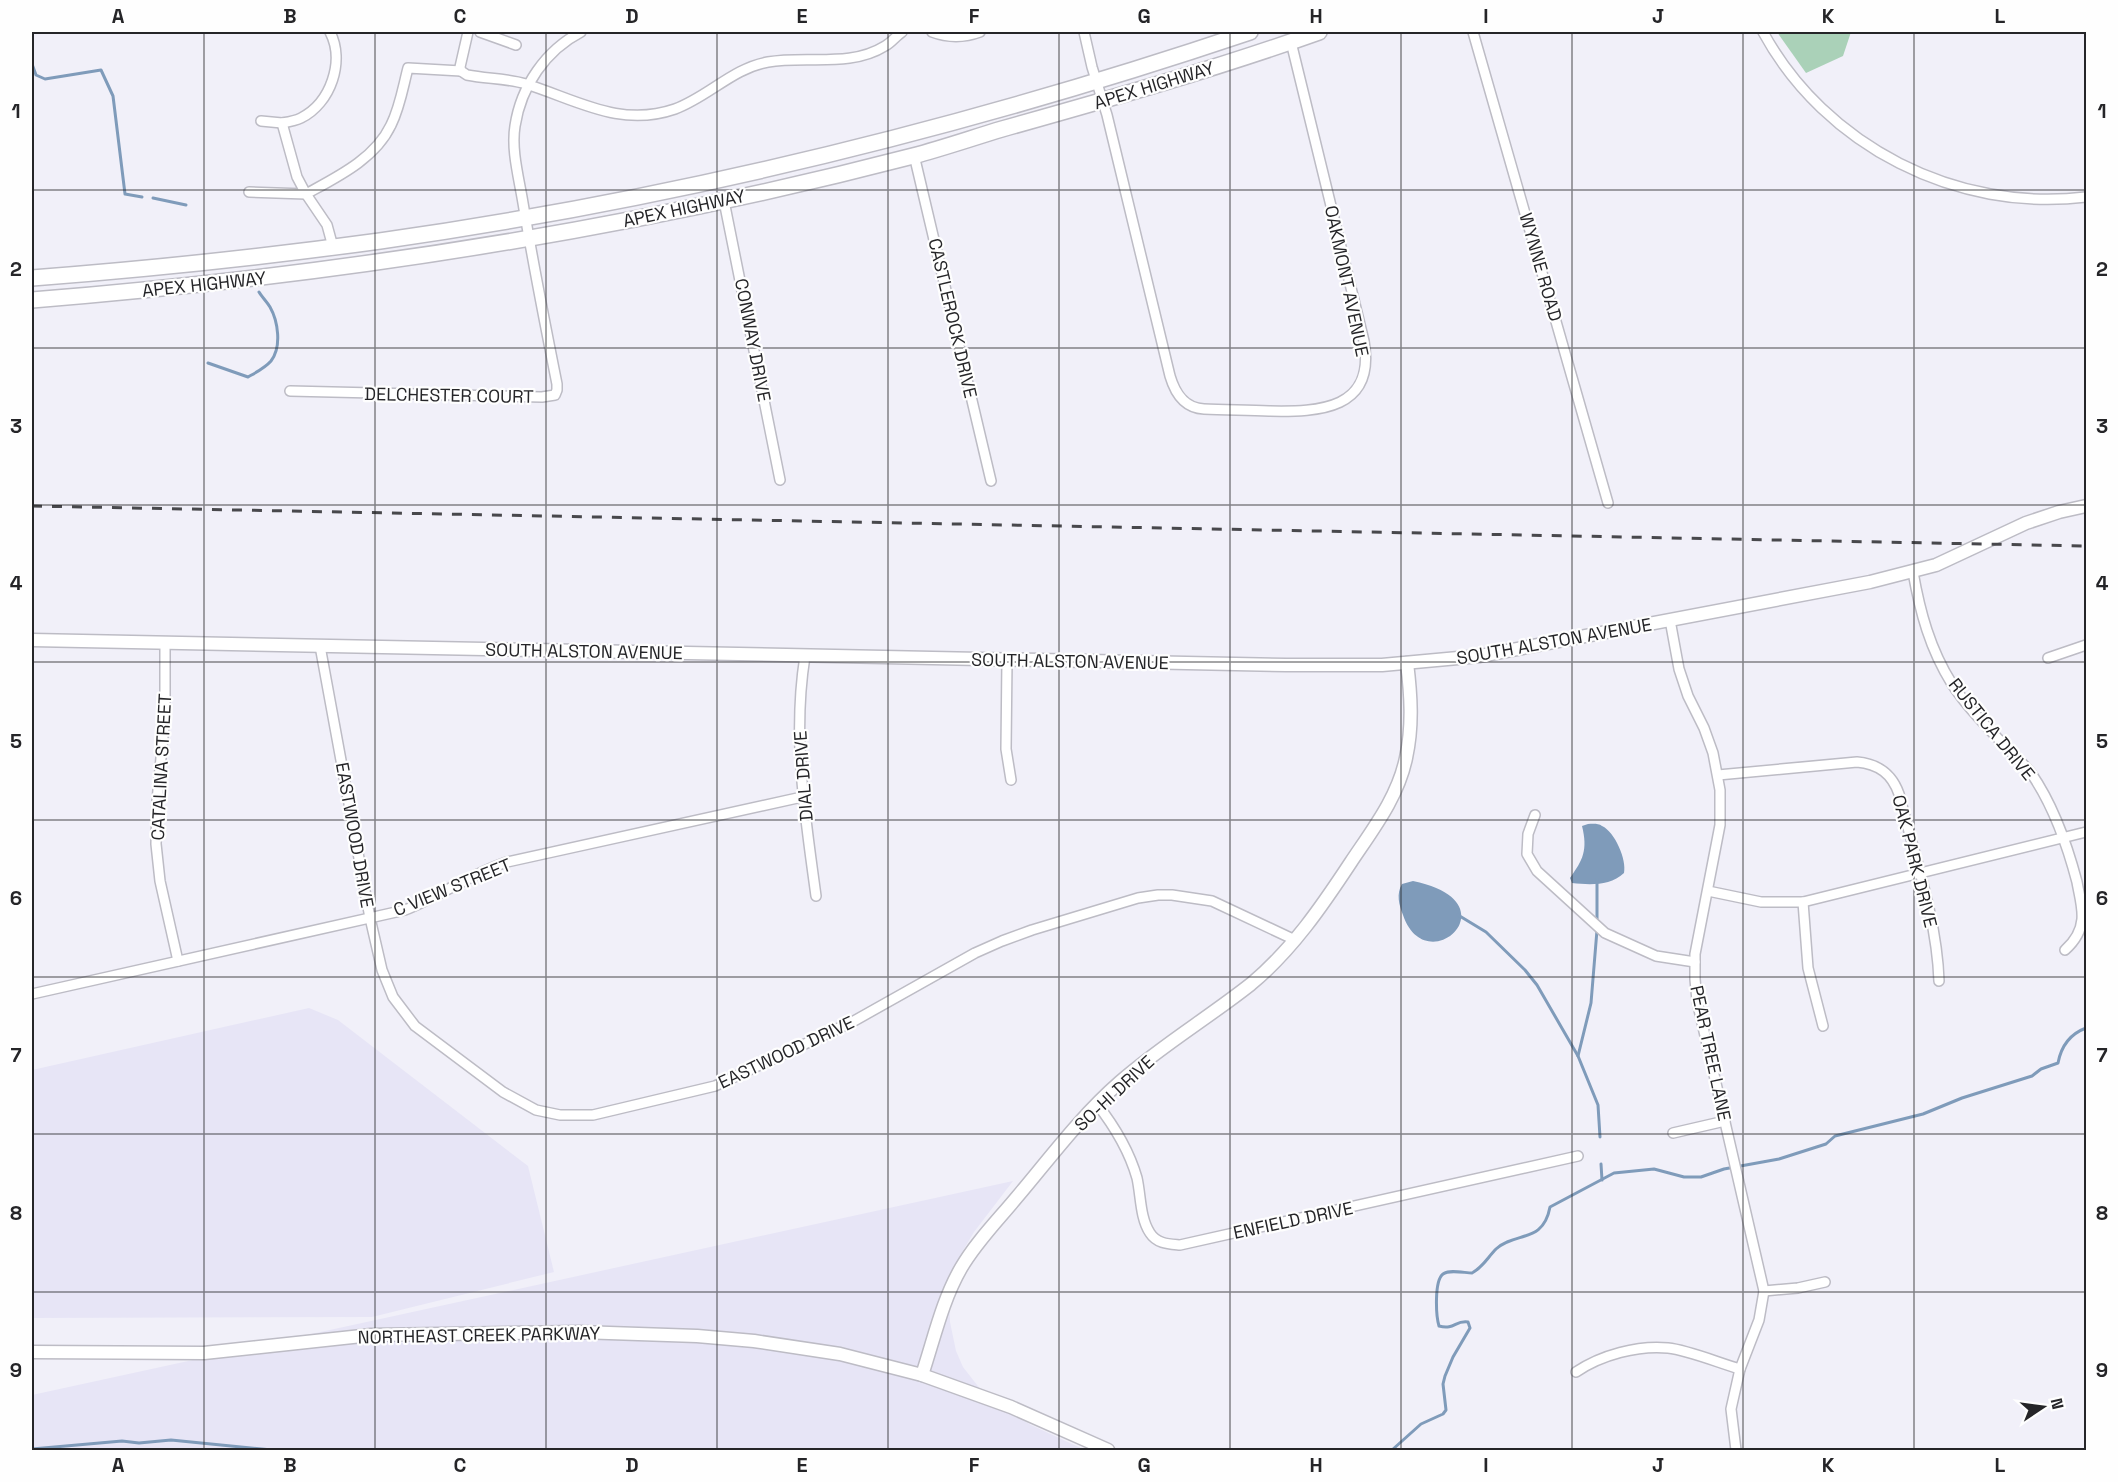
<svg xmlns="http://www.w3.org/2000/svg" width="2118" height="1482" font-family="'Space Grotesk',sans-serif">
<style>
.built{fill:#e7e5f6}
.green{fill:#aad1b8}
.water{fill:#7f9bba}
.lines{fill:none;stroke-linecap:round;stroke-linejoin:round}
.stream{stroke:#7f9bba;stroke-width:3}
.minor-casing{stroke:#bdbcc5;stroke-width:12}
.tertiary-casing{stroke:#bdbcc5;stroke-width:15}
.primary-casing{stroke:#bdbcc5;stroke-width:18}
.minor{stroke:#fff;stroke-width:9}
.tertiary{stroke:#fff;stroke-width:12}
.primary{stroke:#fff;stroke-width:15}
.rail{stroke:#48484c;stroke-width:3;stroke-dasharray:10 10;stroke-linecap:butt}
.grid{fill:none;stroke:#252528;stroke-width:1.5;stroke-opacity:0.55}
.labels{text-anchor:middle;dominant-baseline:central;stroke-width:4.5;stroke-linejoin:round;paint-order:stroke}
.street-label{font-size:18px;fill:#252528;stroke:#fefefe}
.neatline{fill:none;stroke:#252528;stroke-width:2}
.grid-label{font-size:20px;text-anchor:middle;font-weight:bold;fill:#252528}
</style>
<rect width="100%" height="100%" fill="#f1f0f9"/>
<!-- built -->
<g class="built">
<path d="M309,1008L338,1020L528,1166L554,1272L372,1317L32,1318V1070Z"/>
<path d="M1013,1181L974,1232L961,1254L953,1273L949,1298L950,1322L956,1351L963,1367L988,1399L1031,1425L1085,1450H32V1395Z"/>
</g>
<!-- green -->
<path class="green" d="M1777,32H1851L1843,56L1806,73Z"/>
<!-- water -->
<g class="water">
<path d="M1588,824C1592,824 1598,823 1602,826C1615,832 1627,860 1624,873C1610,886 1590,885 1572,883L1570,878C1583,860 1588,850 1582,826Z"/>
<path d="M1413,881C1516,902 1426,983 1403,915C1399,905 1396,894 1402,884Z"/>
</g>
<g class="lines">
<!-- stream -->
<g class="stream">
<path d="M32,64L36,75L45,79L101,70L113,96L125,194L142,197"/>
<path d="M153,198L186,205"/>
<path d="M208,363L248,377C255,373 265,368 271,361C282,347 278,321 270,307C267,302 262,297 259,292"/>
<path d="M1597,879V924"/>
<path d="M1458,915L1486,932L1525,970L1537,985L1578,1056L1598,1105L1600,1137"/>
<path d="M1578,1056L1591,1003L1597,930"/>
<path d="M1601,1164L1602,1180"/>
<path d="M32,1449L122,1441L139,1443L171,1440L272,1450"/>
<path d="M1392,1450L1421,1424L1443,1414L1446,1410L1443,1384L1445,1376L1453,1357L1470,1328L1468,1322C1455,1320 1455,1330 1439,1326C1436,1316 1434,1281 1443,1274C1449,1269 1465,1273 1472,1273C1483,1267 1488,1257 1496,1249C1516,1231 1543,1244 1550,1207L1614,1173L1654,1169L1684,1177H1701L1724,1169L1779,1159L1826,1144L1835,1136L1923,1114L1962,1098L2032,1076L2041,1069L2058,1063C2061,1047 2070,1034 2086,1028"/>
</g>
<defs>
<g id="minor">
<path d="M468,32L460,67L461,71L467,75C487,79 506,78 526,84C577,100 620,128 675,109C708,97 733,68 768,62C806,55 850,68 885,46C891,43 896,36 902,32"/>
<path d="M480,32L516,45"/>
<path d="M932,32C948,38 964,38 980,32"/>
<path d="M1084,32L1092,67L1107,115L1170,376C1175,393 1184,408 1204,409C1225,410 1247,410 1269,411C1319,412 1376,410 1364,341L1291,42"/>
<path d="M1473,32L1608,503"/>
<path d="M1763,32C1825,146 1957,213 2086,197"/>
<path d="M261,121L282,123"/>
<path d="M914,155L991,481"/>
<path d="M249,192L306,194L297,177L282,123C288,122 295,121 301,118C331,103 345,61 330,32"/>
<path d="M724,201L780,480"/>
<path d="M333,247L327,225L306,194C337,177 375,159 391,125C400,107 403,87 408,68L461,71"/>
<path d="M290,391L542,397L555,395L557,390V384C545,324 533,263 523,203C519,178 511,150 515,126C521,86 546,50 581,32"/>
<path d="M1913,572C1920,612 1930,649 1952,684C1967,707 1987,727 2006,747C2014,755 2023,763 2031,773C2054,806 2067,844 2077,882C2079,894 2083,907 2082,919C2081,931 2074,942 2065,950"/>
<path d="M1670,620L1679,669L1688,696L1704,728L1713,753L1720,790V825L1695,954V979L1697,1001L1764,1291L1759,1320L1740,1369L1731,1409L1736,1450"/>
<path d="M165,643V715L157,801L156,844L160,881L178,961"/>
<path d="M320,646L370,918L382,970L393,997L415,1026L503,1092L536,1110L560,1115H593L715,1086L854,1021L975,953L1002,941L1032,930L1138,898L1158,895H1172L1212,901L1295,940"/>
<path d="M805,656C792,738 805,814 816,896"/>
<path d="M2048,658L2086,645"/>
<path d="M1007,660L1006,749L1011,780"/>
<path d="M1718,775L1857,762C1879,764 1892,774 1899,794C1914,854 1937,919 1939,981"/>
<path d="M1535,815L1528,834L1527,854L1537,871L1605,933L1656,956L1695,962"/>
<path d="M1708,891L1761,902H1803L2086,832"/>
<path d="M1803,902L1808,968L1823,1026"/>
<path d="M32,994L405,910C440,896 471,874 507,862L802,797"/>
<path d="M1097,1104C1115,1127 1129,1150 1137,1178C1141,1196 1140,1218 1150,1233C1157,1244 1169,1244 1180,1245L1578,1156"/>
<path d="M1673,1133L1725,1121"/>
<path d="M1764,1291L1798,1288L1825,1282"/>
<path d="M1576,1372C1601,1355 1638,1345 1668,1348C1688,1350 1719,1363 1740,1369"/>
</g>
<g id="tertiary">
<path d="M32,640L1286,665H1382L1480,656L1870,582L1936,565L2026,523L2059,512L2086,506"/>
<path d="M32,1352L204,1353L371,1335L580,1332L697,1336L754,1341L840,1354L922,1375L1011,1407L1108,1450"/>
<path d="M922,1375C934,1339 942,1301 961,1268C976,1242 998,1220 1017,1197C1050,1158 1081,1116 1120,1082C1161,1046 1208,1018 1251,984C1292,950 1322,906 1351,862C1373,829 1398,797 1406,758C1413,726 1411,695 1407,663"/>
</g>
<g id="primary">
<path d="M32,278C148,269 264,257 380,241C676,199 968,127 1250,32"/>
<path d="M32,300C329,276 625,231 913,156C943,148 972,138 1002,129C1109,99 1215,69 1319,32"/>
</g>
</defs>
<!-- minor casing -->
<use href="#minor" class="minor-casing"/>
<!-- tertiary casing -->
<use href="#tertiary" class="tertiary-casing"/>
<!-- primary casing -->
<use href="#primary" class="primary-casing"/>
<!-- minor -->
<use href="#minor" class="minor"/>
<!-- tertiary -->
<use href="#tertiary" class="tertiary"/>
<!-- primary -->
<use href="#primary" class="primary"/>
<!-- rail -->
<path class="rail" d="M32,506L2086,546"/>
</g>
<!-- grid -->
<path class="grid" d="M204,32V1450M375,32V1450M546,32V1450M717,32V1450M888,32V1450M1059,32V1450M1230,32V1450M1401,32V1450M1572,32V1450M1743,32V1450M1914,32V1450M32,190H2086M32,348H2086M32,505H2086M32,662H2086M32,820H2086M32,977H2086M32,1134H2086M32,1292H2086"/>
<g class="labels">
<!-- street labels -->
<g class="street-label">
<text transform="translate(1154 85) rotate(-17)">APEX HIGHWAY</text>
<text transform="translate(684 208) rotate(-12)">APEX HIGHWAY</text>
<text transform="translate(1541 267) rotate(74)">WYNNE ROAD</text>
<text transform="translate(1347 281) rotate(78)">OAKMONT AVENUE</text>
<text transform="translate(204 284) rotate(-6)">APEX HIGHWAY</text>
<text transform="translate(953 318) rotate(77)">CASTLEROCK DRIVE</text>
<text transform="translate(753 340) rotate(79)">CONWAY DRIVE</text>
<text transform="translate(449 395) rotate(1)">DELCHESTER COURT</text>
<text transform="translate(1554 641) rotate(-10)">SOUTH ALSTON AVENUE</text>
<text transform="translate(584 651) rotate(1)">SOUTH ALSTON AVENUE</text>
<text transform="translate(1070 661) rotate(1)">SOUTH ALSTON AVENUE</text>
<text transform="translate(1992 729) rotate(51)">RUSTICA DRIVE</text>
<text transform="translate(161 767) rotate(-87)">CATALINA STREET</text>
<text transform="translate(803 776) rotate(-94)">DIAL DRIVE</text>
<text transform="translate(355 835) rotate(80)">EASTWOOD DRIVE</text>
<text transform="translate(1915 861) rotate(76)">OAK PARK DRIVE</text>
<text transform="translate(452 887) rotate(-22)">C VIEW STREET</text>
<text transform="translate(786 1052) rotate(-25)">EASTWOOD DRIVE</text>
<text transform="translate(1711 1053) rotate(78)">PEAR TREE LANE</text>
<text transform="translate(1114 1093) rotate(-43)">SO-HI DRIVE</text>
<text transform="translate(1293 1220) rotate(-12)">ENFIELD DRIVE</text>
<text transform="translate(479 1335) rotate(-1)">NORTHEAST CREEK PARKWAY</text>
</g>
</g>
<!-- border -->
<rect width="2118" height="1482" fill="none" stroke="#fefefe" stroke-width="66"/>
<!-- north arrow -->
<g transform="translate(2043 1407) rotate(77)" stroke="#fefefe" stroke-width="4.5" paint-order="stroke">
<path d="M0-4.5L10 22L0 15L-10 22Z" fill="#252528"/>
<text y="-9" font-size="16" font-weight="bold" text-anchor="middle" fill="#252528">N</text>
</g>
<rect x="33" y="33" width="2052" height="1416" class="neatline"/>
<g class="grid-label">
<text x="118" y="23">A</text>
<text x="290" y="23">B</text>
<text x="460" y="23">C</text>
<text x="632" y="23">D</text>
<text x="802" y="23">E</text>
<text x="974" y="23">F</text>
<text x="1144" y="23">G</text>
<text x="1316" y="23">H</text>
<text x="1486" y="23">I</text>
<text x="1658" y="23">J</text>
<text x="1828" y="23">K</text>
<text x="2000" y="23">L</text>
<text x="16" y="118">1</text>
<text x="2102" y="118">1</text>
<text x="16" y="276">2</text>
<text x="2102" y="276">2</text>
<text x="16" y="433">3</text>
<text x="2102" y="433">3</text>
<text x="16" y="590">4</text>
<text x="2102" y="590">4</text>
<text x="16" y="748">5</text>
<text x="2102" y="748">5</text>
<text x="16" y="905">6</text>
<text x="2102" y="905">6</text>
<text x="16" y="1062">7</text>
<text x="2102" y="1062">7</text>
<text x="16" y="1220">8</text>
<text x="2102" y="1220">8</text>
<text x="16" y="1377">9</text>
<text x="2102" y="1377">9</text>
<text x="118" y="1472">A</text>
<text x="290" y="1472">B</text>
<text x="460" y="1472">C</text>
<text x="632" y="1472">D</text>
<text x="802" y="1472">E</text>
<text x="974" y="1472">F</text>
<text x="1144" y="1472">G</text>
<text x="1316" y="1472">H</text>
<text x="1486" y="1472">I</text>
<text x="1658" y="1472">J</text>
<text x="1828" y="1472">K</text>
<text x="2000" y="1472">L</text>
</g>
</svg>
